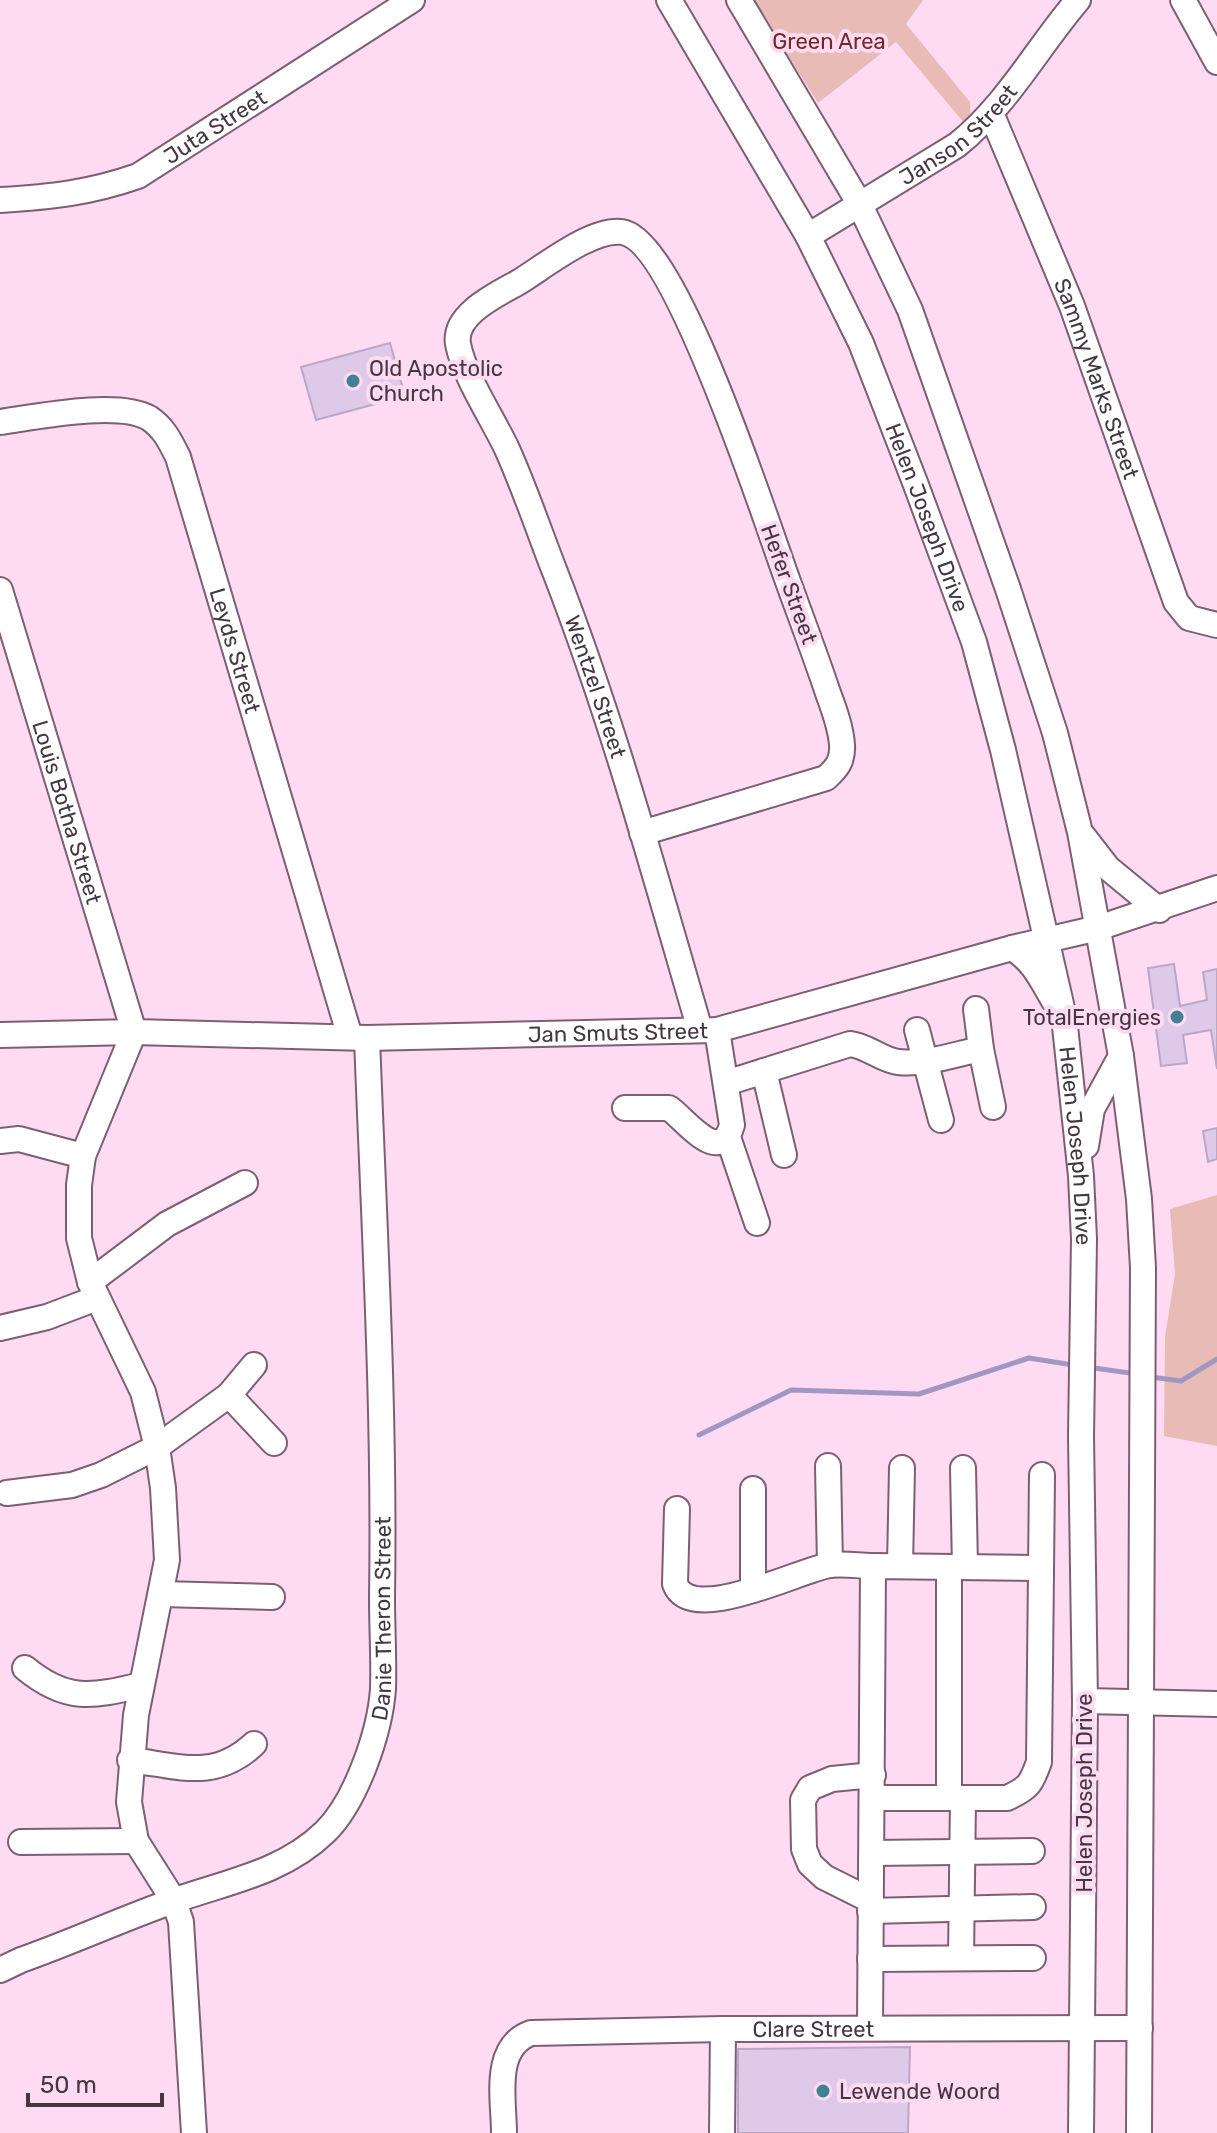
<svg xmlns="http://www.w3.org/2000/svg" width="1217" height="2133" font-family="Rubik,sans-serif">
<style>
.green{fill:#e9bbb7}
.lines{fill:none;stroke-linecap:round;stroke-linejoin:round}
.stream{stroke:#a098c3;stroke-width:5}
.building{fill:#dec9e9;stroke:#bba7c6;stroke-width:2}
.minor-casing{stroke:#7d5f74;stroke-width:28}
.minor{stroke:#fff;stroke-width:24}
.poi-dot{fill:#408193;stroke:#fedbf3;stroke-width:3}
.labels{text-anchor:middle;dominant-baseline:central;stroke-width:8;stroke-linejoin:round;paint-order:stroke}
.park-label{font-size:22px;fill:#752625;stroke:#fedbf3}
.street-label{font-size:22px;fill:#443740;stroke:#fedbf3}
.poi-label{font-size:22px;fill:#443740;stroke:#fedbf3;text-anchor:start}
</style>
<rect width="100%" height="100%" fill="#fedbf3"/>
<!-- green -->
<g class="green">
<path d="M753,0H923L906,24L970,102L971,131L896,42L818,103Z"/>
<path d="M1217,1195V1446L1164,1436L1165,1337L1175,1274L1170,1209Z"/>
</g>
<g class="lines">
<!-- stream -->
<g class="stream">
<path d="M1087,1367L1137,1374"/>
<path d="M1151,1377L1181,1381L1217,1359"/>
<path d="M699,1435L791,1390L919,1394L1029,1358L1073,1365"/>
</g>
</g>
<!-- building -->
<g class="building">
<path d="M390,343L405,396L316,420L301,367Z"/>
<path d="M1174,964L1180,1006L1207,1000L1203,972L1217,969V1069L1211,1030L1183,1035L1187,1063L1161,1066L1148,968Z"/>
<path d="M1217,1128V1159L1208,1162L1203,1131Z"/>
<path d="M910,2047L908,2133H738V2049Z"/>
</g>
<g class="lines">
<defs>
<g id="minor">
<path id="s1" d="M669,0L808,236L861,343L916,485L974,642L1003,750L1064,1017L1081,1176L1084,1239L1081,1436L1085,1701L1081,2133"/>
<path d="M739,0L859,203L910,310L1008,589L1055,733L1080,832L1121,1056L1139,1199L1143,1268L1139,2133"/>
<path d="M1183,0L1217,62"/>
<path id="s2" d="M991,113L1072,306L1176,602L1189,618L1217,625"/>
<path id="s3" d="M0,200C51,197 89,193 138,176L412,0"/>
<path id="s4" d="M808,236L957,145C1007,105 1037,48 1078,0"/>
<path id="s5" d="M0,422C36,417 118,400 149,418C164,428 170,441 178,457L350,1037"/>
<path id="s6" d="M0,590L134,1032L83,1156L79,1185V1238L90,1282L143,1392L157,1447L163,1488L167,1560L136,1715L129,1802L136,1841L174,1901L181,1922L194,2133"/>
<path id="s7" d="M642,833L826,778C837,768 843,761 842,745C841,728 834,709 828,693C815,654 800,615 786,576C766,521 676,240 622,232C592,228 545,266 519,282C498,294 453,314 458,344C464,376 493,419 507,449C525,489 539,531 555,572C613,721 655,876 700,1030"/>
<path d="M1084,837L1108,868L1159,910"/>
<path d="M1012,948C1033,960 1042,981 1054,1001"/>
<path d="M976,1009L981,1049"/>
<path d="M917,1030L941,1120"/>
<path id="s8" d="M0,1035L134,1032L367,1038L717,1030L1012,948L1098,928L1217,888"/>
<path d="M764,1071L784,1155"/>
<path d="M726,1083L850,1044C868,1046 881,1060 898,1062C925,1065 956,1054 981,1049L993,1107"/>
<path d="M625,1108H669C687,1121 720,1167 732,1125L717,1030"/>
<path d="M728,1137L757,1223"/>
<path d="M0,1141L19,1139L83,1156"/>
<path d="M1086,1146L1092,1109L1121,1056"/>
<path d="M90,1282L167,1224L245,1183"/>
<path d="M0,1328L47,1317L97,1298"/>
<path d="M229,1395L274,1443"/>
<path d="M828,1466L830,1565"/>
<path d="M963,1468L965,1567"/>
<path d="M7,1493L72,1485L101,1475L157,1447L229,1395L254,1365"/>
<path d="M677,1509L675,1584C691,1626 799,1570 830,1565C844,1563 859,1566 873,1566"/>
<path d="M900,1566L902,1468"/>
<path d="M753,1590V1489"/>
<path d="M161,1594L272,1597"/>
<path d="M25,1668C66,1702 92,1697 141,1685"/>
<path d="M1085,1701L1217,1704"/>
<path d="M130,1760C180,1766 214,1781 254,1744"/>
<path d="M872,1798H1007C1029,1788 1031,1784 1039,1762L1042,1475"/>
<path d="M949,1798V1567"/>
<path d="M21,1842L136,1841"/>
<path d="M872,1853L1032,1851"/>
<path d="M870,1900L824,1877L810,1864L804,1849L803,1800L810,1788L832,1779L873,1775"/>
<path d="M870,1911L1033,1907"/>
<path d="M961,1958L963,1799"/>
<path d="M870,1959L1033,1958"/>
<path id="s9" d="M0,1970L21,1960C72,1942 122,1919 173,1901C226,1882 283,1873 325,1832C356,1802 380,1732 383,1689C384,1659 382,1628 382,1598C385,1411 374,1224 367,1038"/>
<path d="M870,2027L873,1566L1041,1568"/>
<path id="s10" d="M504,2133C504,2100 492,2047 531,2033L723,2029L1140,2028"/>
<path d="M722,2133L723,2029"/>
</g>
</defs>
<!-- minor casing -->
<use href="#minor" class="minor-casing"/>
<!-- minor -->
<use href="#minor" class="minor"/>
</g>
<!-- markers -->
<g class="poi-dot">
<circle cx="353" cy="381" r="8"/>
<circle cx="1177" cy="1017" r="8"/>
<circle cx="823" cy="2091" r="8"/>
</g>
<g class="labels">
<!-- park labels -->
<g class="park-label">
<text x="829" y="41">Green Area</text>
</g>
<!-- street labels -->
<g class="street-label">
<text stroke="none"><textPath href="#s3" startOffset="232">Juta Street</textPath></text>
<text stroke="none"><textPath href="#s4" startOffset="182">Janson Street</textPath></text>
<text stroke="none"><textPath href="#s2" startOffset="286">Sammy Marks Street</textPath></text>
<text stroke="none"><textPath href="#s1" startOffset="580">Helen Joseph Drive</textPath></text>
<text transform="translate(789 584) rotate(70)">Hefer Street</text>
<text stroke="none"><textPath href="#s5" startOffset="402">Leyds Street</textPath></text>
<text stroke="none"><textPath href="#s7" startOffset="1374">Wentzel Street</textPath></text>
<text stroke="none"><textPath href="#s6" startOffset="232">Louis Botha Street</textPath></text>
<text stroke="none"><textPath href="#s8" startOffset="618">Jan Smuts Street</textPath></text>
<text stroke="none"><textPath href="#s1" startOffset="1228">Helen Joseph Drive</textPath></text>
<text stroke="none"><textPath href="#s9" startOffset="582">Danie Theron Street</textPath></text>
<text transform="translate(1084 1793) rotate(-90)">Helen Joseph Drive</text>
<text stroke="none"><textPath href="#s10" startOffset="394">Clare Street</textPath></text>
</g>
<!-- poi labels -->
<g class="poi-label">
<text x="369" y="368">Old Apostolic<tspan x="369" dy="25">Church</tspan></text>
<text x="1161" y="1017" text-anchor="end">TotalEnergies</text>
<text x="839" y="2091">Lewende Woord</text>
</g>
</g>
<!-- scale -->
<path d="M28 2093v12h134v-12" fill="none" stroke="#443740" stroke-width="4"/>
<text x="40" y="2093" font-size="24" fill="#443740" stroke="#fedbf3" stroke-width="6" paint-order="stroke">50 m</text>
</svg>
